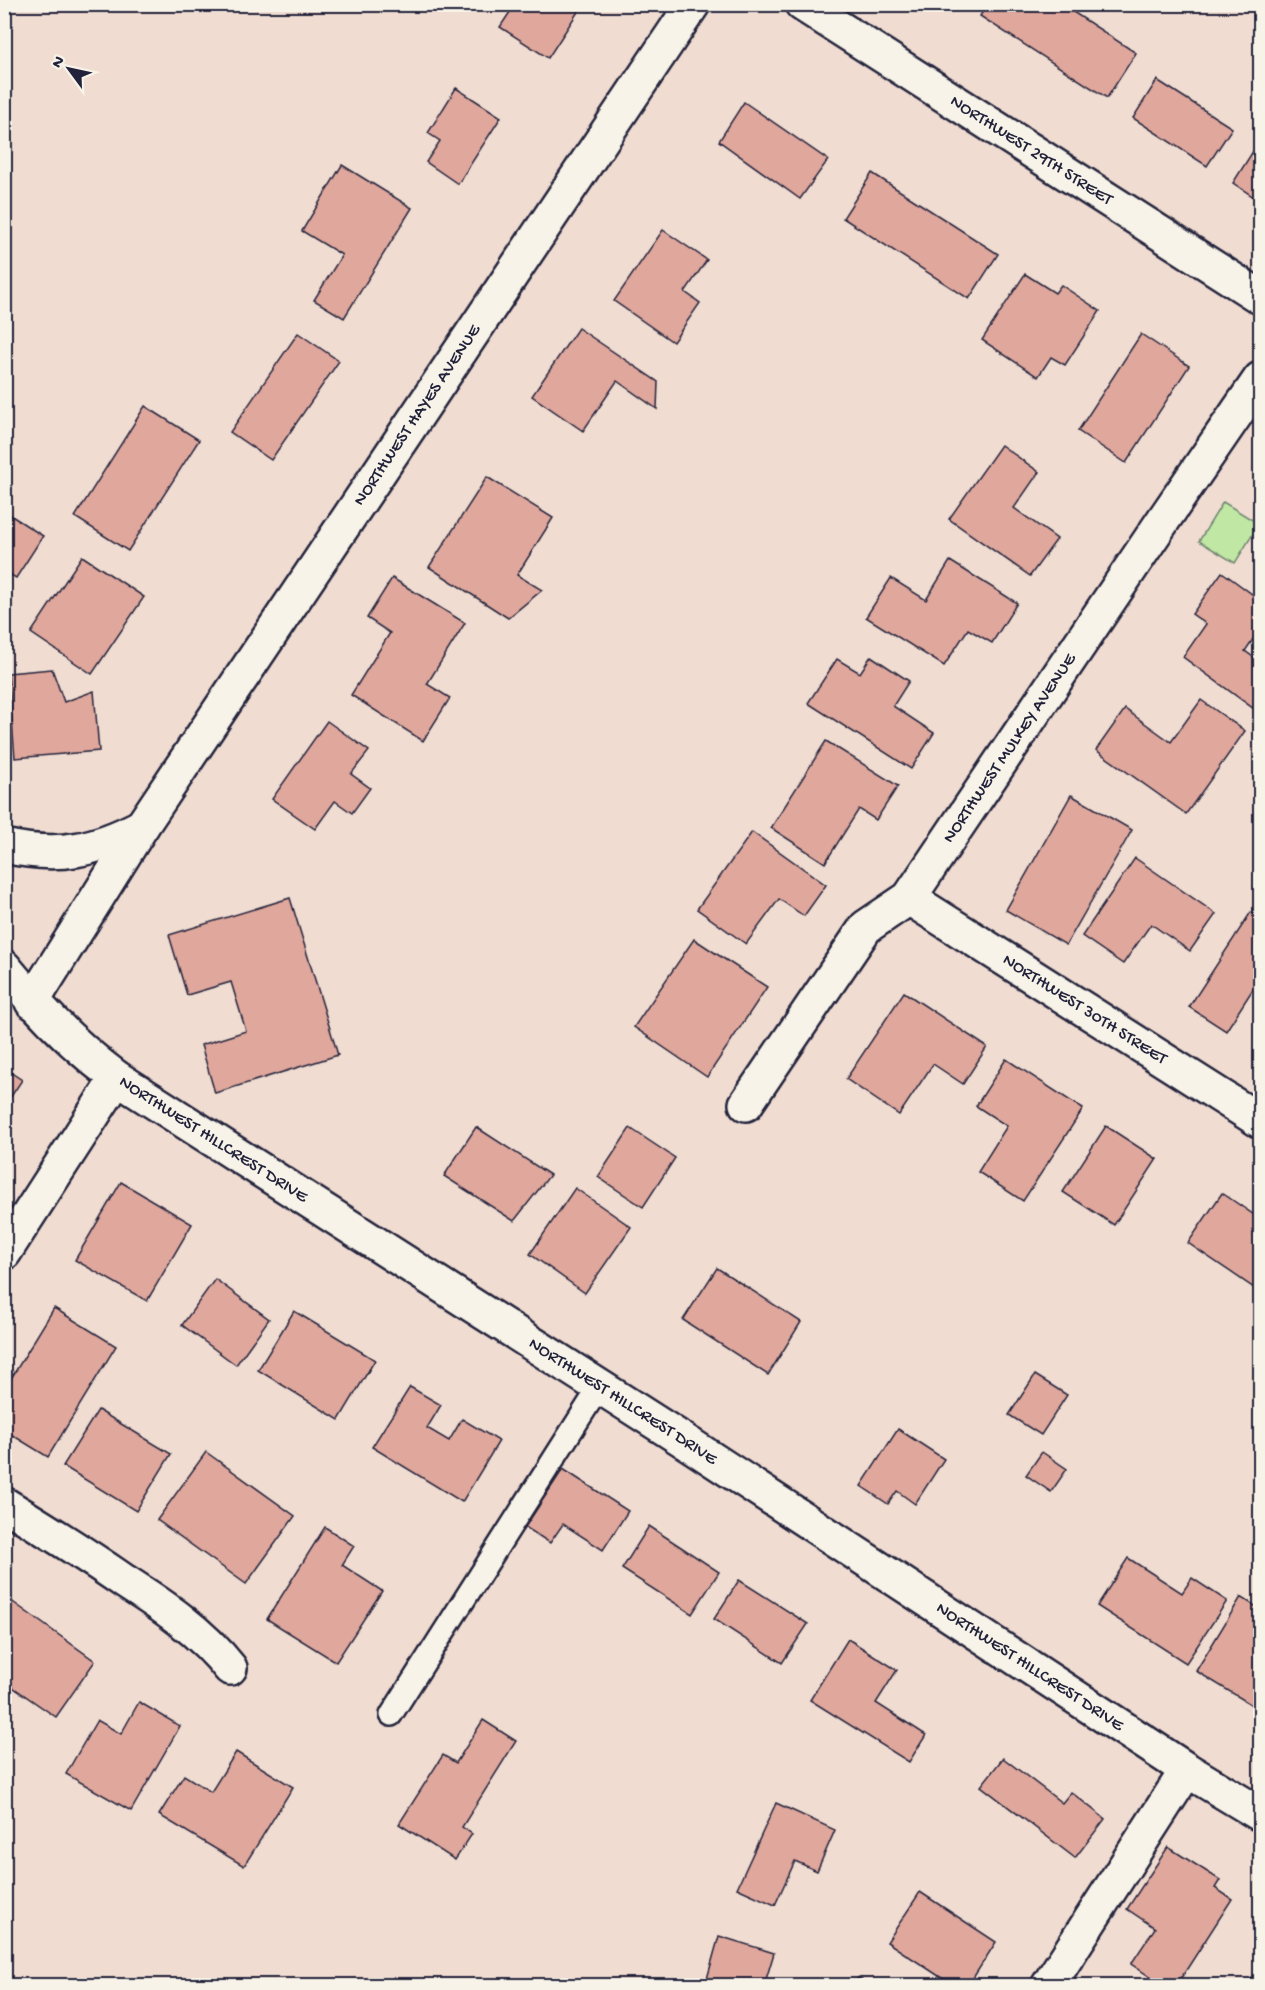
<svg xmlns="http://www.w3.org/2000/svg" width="1265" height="1990" font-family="'Gochi Hand',sans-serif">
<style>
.green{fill:#c0e8a4;stroke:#718570;stroke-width:1.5}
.building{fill:#e0a79c;stroke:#22223b;stroke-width:1.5}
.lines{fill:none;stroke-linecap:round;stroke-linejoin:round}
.lane-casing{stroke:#22223b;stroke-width:26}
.street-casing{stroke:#22223b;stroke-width:38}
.secondary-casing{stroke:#22223b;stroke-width:38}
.lane{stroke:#f7f3e8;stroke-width:21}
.street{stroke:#f7f3e8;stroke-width:33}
.secondary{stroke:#f7f3e8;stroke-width:33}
.labels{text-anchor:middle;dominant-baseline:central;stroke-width:4.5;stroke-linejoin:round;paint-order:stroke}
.street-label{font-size:18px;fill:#22223b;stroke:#f7f3e8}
</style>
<rect width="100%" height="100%" fill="#f0dcd1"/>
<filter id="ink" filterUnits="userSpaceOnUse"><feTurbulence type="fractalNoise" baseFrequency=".0167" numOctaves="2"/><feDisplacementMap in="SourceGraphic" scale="12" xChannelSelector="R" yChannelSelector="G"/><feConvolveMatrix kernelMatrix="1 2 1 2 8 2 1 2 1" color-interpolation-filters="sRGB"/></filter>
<g filter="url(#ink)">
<!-- green -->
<path class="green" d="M1223,502L1259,524L1235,563L1199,541Z"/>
<!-- building -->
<g class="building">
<path d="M512,4H583L548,58L500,27L514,6Z"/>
<path d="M987,4H1061L1136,53L1107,98L980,16Z"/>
<path d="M1157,80L1232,128L1207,166L1133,118Z"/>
<path d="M456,88L501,117L458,184L426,162L440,141L428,133Z"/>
<path d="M744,102L828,160L800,199L719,141Z"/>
<path d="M1260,140V201L1233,183Z"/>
<path d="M342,165L412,208L344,318L314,300L342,255L302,231Z"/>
<path d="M872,173L998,254L969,299L843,218Z"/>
<path d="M663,230L707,260L685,292L700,303L673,342L614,301Z"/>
<path d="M1025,274L1055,293L1061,285L1100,311L1065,365L1051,357L1038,377L982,340Z"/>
<path d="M578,328L658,382L657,409L617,381L583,431L532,396Z"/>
<path d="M298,333L339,361L271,460L230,432Z"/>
<path d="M1141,334L1189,366L1126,463L1078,431Z"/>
<path d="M145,406L199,440L128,551L75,517Z"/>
<path d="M1001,445L1039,472L1014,508L1057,539L1030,576L949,519Z"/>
<path d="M487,477L553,518L517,575L542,590L508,618L429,567Z"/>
<path d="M7,513L43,536L16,578L4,571V517Z"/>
<path d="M82,556L144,597L92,674L31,633Z"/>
<path d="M950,561L1017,603L992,643L968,629L944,666L866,617L891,578L926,600Z"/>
<path d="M1222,572L1260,600V629L1245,651L1260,662V705L1257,711L1183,657L1206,624L1192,614Z"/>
<path d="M392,578L465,623L427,684L450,698L423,741L351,695L390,633L367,618Z"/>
<path d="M871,656L909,681L893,706L934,733L911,769L808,703L837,659L860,673Z"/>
<path d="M52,669L64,702L94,691L99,751L15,758L8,673Z"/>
<path d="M1201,700L1245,731L1186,814L1096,750L1125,709L1171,742Z"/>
<path d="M327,721L369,751L351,774L370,788L352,813L335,801L315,829L272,799Z"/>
<path d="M826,741L898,786L876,820L859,809L825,863L771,828Z"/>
<path d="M1071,795L1132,830L1066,945L1006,910Z"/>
<path d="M752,832L826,885L804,916L779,899L746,944L697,909Z"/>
<path d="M1135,858L1216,914L1190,951L1151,924L1123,964L1082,936Z"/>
<path d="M290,898L338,1055L215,1093L201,1045L246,1031L231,982L187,995L169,935Z"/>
<path d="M1251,912L1260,918V978L1226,1031L1189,1007Z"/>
<path d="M694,939L767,987L707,1077L634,1027Z"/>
<path d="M904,992L987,1047L963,1084L933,1064L899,1115L846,1079Z"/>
<path d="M1006,1059L1083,1109L1023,1201L978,1172L1007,1126L976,1106Z"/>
<path d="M4,1068L22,1080L4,1107Z"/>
<path d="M1106,1126L1157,1159L1114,1225L1063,1192Z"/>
<path d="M476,1127L550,1175L514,1221L444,1176Z"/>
<path d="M630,1128L675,1158L643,1207L598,1177Z"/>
<path d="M121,1182L192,1224L147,1301L75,1260Z"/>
<path d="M575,1188L631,1227L585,1293L530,1254Z"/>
<path d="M1222,1193L1260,1219V1292L1188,1243Z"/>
<path d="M717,1268L801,1322L768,1375L683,1320Z"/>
<path d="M215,1279L269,1319L236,1365L182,1325Z"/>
<path d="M54,1308L116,1346L48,1457L4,1430V1390Z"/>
<path d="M294,1311L375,1360L339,1420L258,1370Z"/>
<path d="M1035,1375L1067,1395L1041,1435L1009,1415Z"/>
<path d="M410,1387L441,1405L427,1428L449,1441L462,1419L499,1441L462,1502L372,1447Z"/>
<path d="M98,1410L171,1454L136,1511L63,1466Z"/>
<path d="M898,1429L944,1459L915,1504L897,1491L888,1504L861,1486Z"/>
<path d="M206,1452L295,1516L246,1584L157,1520Z"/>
<path d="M1042,1452L1067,1469L1051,1492L1026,1475Z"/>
<path d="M563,1469L628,1511L603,1550L563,1524L550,1543L525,1527Z"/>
<path d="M649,1526L719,1572L692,1614L622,1569Z"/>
<path d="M325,1527L354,1546L342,1565L382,1591L336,1662L267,1619Z"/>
<path d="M1128,1558L1182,1593L1192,1578L1227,1601L1186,1663L1097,1606Z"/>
<path d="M739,1580L808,1624L782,1663L714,1619Z"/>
<path d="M1241,1597L1260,1609V1710L1196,1671Z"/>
<path d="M10,1600L95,1661L56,1717L4,1681V1607Z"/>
<path d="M848,1639L897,1670L876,1703L926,1735L909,1762L810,1700Z"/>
<path d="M139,1702L180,1726L131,1811L66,1774L97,1720L121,1734Z"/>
<path d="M483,1720L516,1741L462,1827L472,1834L455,1860L399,1824L443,1755L456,1763Z"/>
<path d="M236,1752L293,1787L244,1866L159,1815L184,1775L211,1792Z"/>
<path d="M1003,1758L1062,1803L1071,1792L1105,1819L1075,1858L981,1786Z"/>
<path d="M776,1803L835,1830L817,1871L795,1861L775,1905L737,1888Z"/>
<path d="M1168,1847L1220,1880L1215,1888L1232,1899L1176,1986H1164L1131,1964L1155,1928L1127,1909Z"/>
<path d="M920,1892L996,1942L968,1986H954L887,1942Z"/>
<path d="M719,1936L774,1953L764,1986H705Z"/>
<path d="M859,1977L867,1986H850Z"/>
<path d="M1252,1977L1260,1983V1986H1246Z"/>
</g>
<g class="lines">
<defs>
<path id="lane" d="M391,1715L600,1386"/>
<g id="street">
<path d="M4,846C58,858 94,851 142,826"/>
<path id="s1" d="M909,898L1260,1121"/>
<path id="s2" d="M4,967C38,1009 74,1046 117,1078L680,1438L1187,1770L1260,1814"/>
<path id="s3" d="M32,1002L142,826L693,4"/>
<path id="s4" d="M746,1104L866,927L909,898L1164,519L1260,379"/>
<path d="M4,1253L117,1078"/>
<path d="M4,1504C45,1529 85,1554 124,1581C163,1606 201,1631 230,1668"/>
<path d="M1048,1986L1187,1770"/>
</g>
<g id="secondary">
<path id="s5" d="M802,4L1260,297"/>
</g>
</defs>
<!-- lane casing -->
<use href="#lane" class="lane-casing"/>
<!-- street casing -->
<use href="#street" class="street-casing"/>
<!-- secondary casing -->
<use href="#secondary" class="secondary-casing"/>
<!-- lane -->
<use href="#lane" class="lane"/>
<!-- street -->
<use href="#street" class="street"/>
<!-- secondary -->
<use href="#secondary" class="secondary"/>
</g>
</g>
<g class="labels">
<!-- street labels -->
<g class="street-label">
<text stroke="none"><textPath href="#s5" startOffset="272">NORTHWEST 29TH STREET</textPath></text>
<text stroke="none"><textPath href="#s3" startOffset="702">NORTHWEST HAYES AVENUE</textPath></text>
<text stroke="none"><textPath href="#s4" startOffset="446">NORTHWEST MULKEY AVENUE</textPath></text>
<text stroke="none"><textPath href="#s1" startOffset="208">NORTHWEST 30TH STREET</textPath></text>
<text stroke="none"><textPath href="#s2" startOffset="273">NORTHWEST HILLCREST DRIVE</textPath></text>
<text stroke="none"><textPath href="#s2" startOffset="759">NORTHWEST HILLCREST DRIVE</textPath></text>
<text stroke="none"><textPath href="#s2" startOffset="1245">NORTHWEST HILLCREST DRIVE</textPath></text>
</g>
</g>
<!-- margin -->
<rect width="1265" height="1990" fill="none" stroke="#f7f3e8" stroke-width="24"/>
<rect x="12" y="12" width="1241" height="1966" fill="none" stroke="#22223b" stroke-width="2" filter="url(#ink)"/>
<!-- north arrow -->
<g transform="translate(69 69) rotate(303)" stroke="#f7f3e8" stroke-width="4.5" paint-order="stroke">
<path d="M0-4.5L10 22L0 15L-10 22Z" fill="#22223b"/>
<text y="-9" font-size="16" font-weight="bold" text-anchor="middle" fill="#22223b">N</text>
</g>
</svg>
